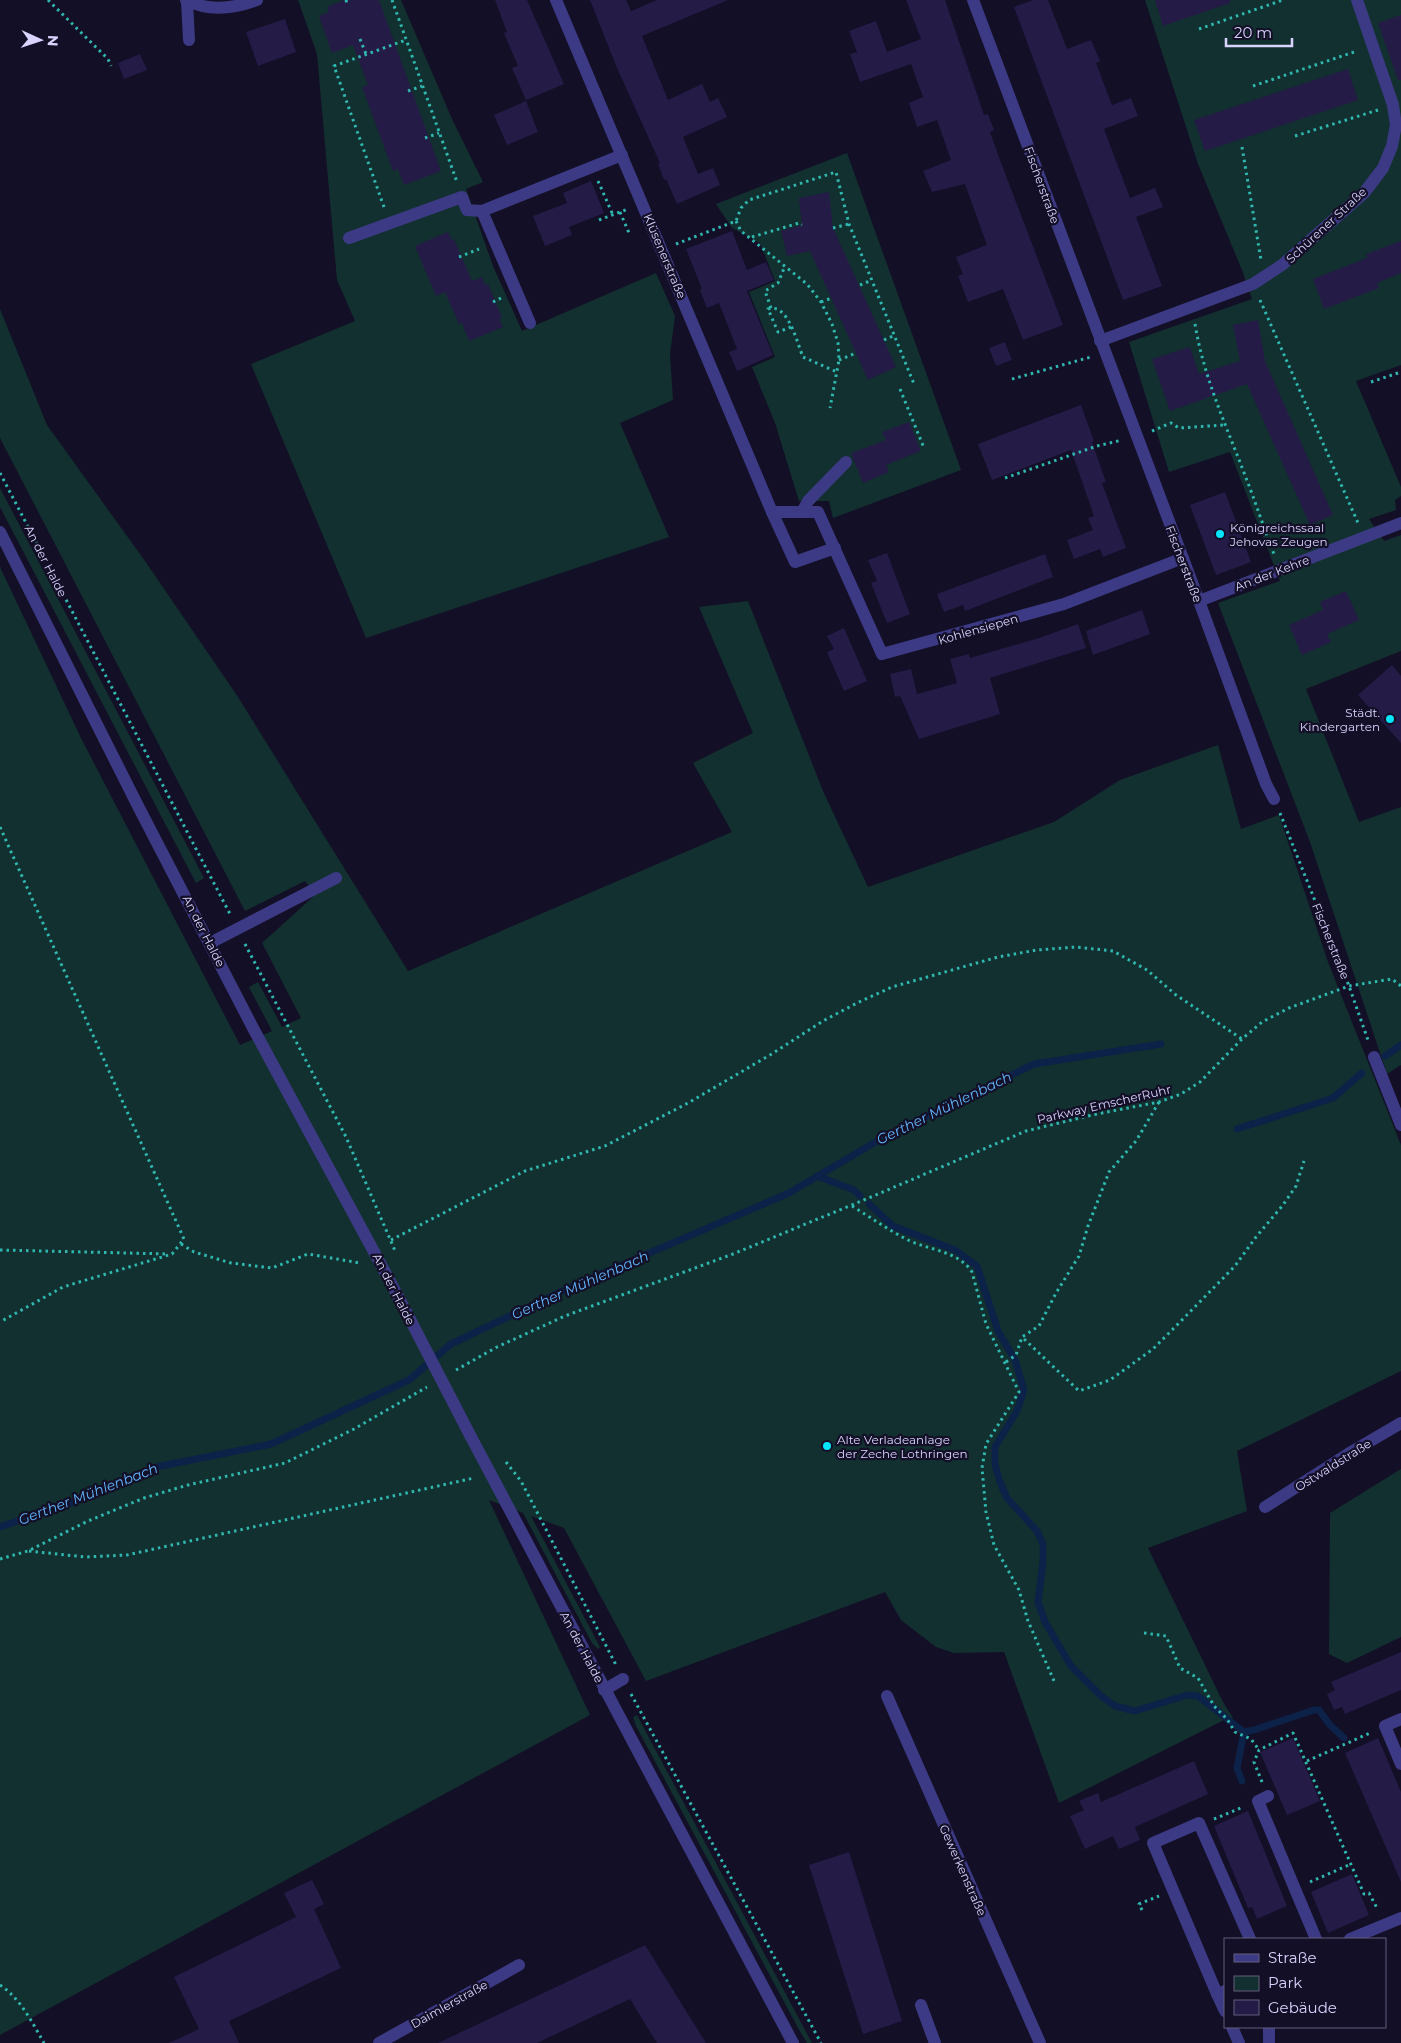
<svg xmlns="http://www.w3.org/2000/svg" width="1401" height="2043" font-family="Montserrat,sans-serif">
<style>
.green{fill:#12302f}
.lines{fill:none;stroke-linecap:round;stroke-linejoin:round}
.stream{stroke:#0c2248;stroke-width:7}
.building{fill:#241b47}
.path{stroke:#2fb8b0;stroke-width:3;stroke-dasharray:2.5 4;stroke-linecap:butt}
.minor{stroke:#3d3a85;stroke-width:12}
.minor-bridge{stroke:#3d3a85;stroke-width:12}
.poi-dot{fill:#00e5ff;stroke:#130f26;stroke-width:2}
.labels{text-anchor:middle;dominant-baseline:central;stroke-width:4.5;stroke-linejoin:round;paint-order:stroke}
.street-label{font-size:12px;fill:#d9d4ff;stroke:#130f26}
.poi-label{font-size:12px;fill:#d9d4ff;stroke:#130f26;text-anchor:start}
.water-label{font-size:14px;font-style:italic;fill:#62b6ff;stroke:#130f26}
</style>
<rect width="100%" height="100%" fill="#130f26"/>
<!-- green -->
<g class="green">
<path d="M298,0H401L452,119L483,182L466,189L493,266L522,331L656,273L675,316L670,354L673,400L620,423L669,537L366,638L251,364L355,321L337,280L317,54Z"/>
<path d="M1145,0H1401V365L1356,381L1401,487V496L1395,500L1396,510L1369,519L1384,541L1401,535V651L1306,689L1359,822L1401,807V1065L1387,1074L1310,842L1218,603L1280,581L1230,452L1169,472L1129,342L1252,299L1242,270L1198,164Z"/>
<path d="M847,153L961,470L833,518L829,501H799L775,423L752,367L775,357L749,292L775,281L760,243L732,228L716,204Z"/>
<path d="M0,309L47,425L145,561L238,697L408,971L732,832L693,763L753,733L699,607L748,601L823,791L868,887L1054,822L1120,780L1218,745L1241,829L1279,815L1328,962L1401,1145V1371L1237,1451L1247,1511L1148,1548L1223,1702L1233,1718L1226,1719L1059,1803L1004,1652L954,1653L936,1647L901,1620L885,1592L646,1681L564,1528L531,1516L600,1647L598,1649L592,1643L523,1513L489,1500L590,1715L0,2035V567L81,738L240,1045L272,1031L249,987L258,982L282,1027L301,1018L262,943L315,895L305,881L245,911L0,438Z"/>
<path d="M0,488L204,878L196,883L0,507Z"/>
<path d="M1401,1469V1637L1347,1663L1329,1654L1330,1513Z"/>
<path d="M637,1715L812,2043H807L797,2026L636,1726L633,1717Z"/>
</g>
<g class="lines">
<!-- stream -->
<g class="stream">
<path d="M1385,1056L1401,1045"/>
<path d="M1237,1129L1333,1098L1362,1073"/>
<path d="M817,1176L854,1190L860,1196"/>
<path d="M869,1204L893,1226L955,1250L977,1266L998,1331L1015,1360L1024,1390L1017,1411L995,1447V1465L1000,1482L1007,1498L1037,1531L1043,1544V1562L1038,1602L1045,1622L1071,1666L1101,1696L1115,1706L1135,1711L1187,1695L1198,1696L1244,1732L1254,1730L1314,1710H1319L1330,1725L1344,1738"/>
<path d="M0,1527L74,1502L156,1467L271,1444L409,1380L451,1344L575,1285L789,1193L884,1137L1034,1064L1161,1044"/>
<path d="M1242,1781L1237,1768L1244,1732"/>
</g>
</g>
<!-- building -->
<g class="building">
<path d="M344,0H379L441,171L404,185L398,169L393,171L362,87L368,85L353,45L332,53L319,16L329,12L327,7Z"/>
<path d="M495,0H527L564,84L526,100L512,68L518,66L504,33L507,32Z"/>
<path d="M590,0H626L631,11L657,0H728L642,36L668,100L702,84L710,102L718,98L727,117L683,137L698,174L713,168L720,185L677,204L666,179L664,180L658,164L660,163L617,68Z"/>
<path d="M906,0H945L984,115L988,114L994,130L990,132L1000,160L1063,325L1023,340L1003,289L968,302L958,276L963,274L956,257L987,245L965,184L932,192L923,171L951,160L937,120L917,127L909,103L923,97L911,64L860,82L850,54L857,52L849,31L876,21L887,52L921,39Z"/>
<path d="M1033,0H1048L1067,49L1091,40L1100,61L1096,63L1112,105L1131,98L1138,116L1104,129L1130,198L1155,188L1163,207L1136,217L1162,286L1123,300L1014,7Z"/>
<path d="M1155,0H1230V3L1163,26Z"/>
<path d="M1401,15V80H1398L1378,23Z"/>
<path d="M285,19L296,52L258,66L246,32Z"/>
<path d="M140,54L147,70L124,79L118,63Z"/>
<path d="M1348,69L1358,100L1205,151L1194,120Z"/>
<path d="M526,101L538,132L507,145L494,115Z"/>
<path d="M591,181L604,213L569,227L572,235L545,246L533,216L567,203L563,193Z"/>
<path d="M829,192L833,228L896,367L868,380L810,251L787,256L781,231L802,225L799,198Z"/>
<path d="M732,231L747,270L766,262L774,280L747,291L773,355L737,371L729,352L737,349L719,303L707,308L700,290L702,289L686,249Z"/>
<path d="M448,232L452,240L454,239L472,281L482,277L485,285L488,284L502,318L499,319L503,327L469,341L462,323L459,324L445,292L436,296L415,246Z"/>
<path d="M1401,241V273L1377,283L1379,288L1324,309L1313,279L1367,258L1366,254Z"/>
<path d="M1258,320L1265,361L1333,515L1310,525L1247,384L1170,411L1152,359L1190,347L1199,374L1240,361L1233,325Z"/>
<path d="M1005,342L1012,360L996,366L989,348Z"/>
<path d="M1081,405L1094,441L1092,442L1106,482L1102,483L1126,548L1103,557L1100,549L1074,559L1067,540L1093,530L1088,518L1094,516L1071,450L992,480L978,444Z"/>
<path d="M909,422L921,451L886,465L889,472L863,483L851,453L886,440L882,432Z"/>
<path d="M1225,492L1251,562L1216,575L1190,505Z"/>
<path d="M887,553L910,614L887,623L871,583L877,581L868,560Z"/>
<path d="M1045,554L1053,577L965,611L963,605L944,612L937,594Z"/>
<path d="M1346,591L1359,620L1327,634L1331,642L1302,655L1289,625L1323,610L1320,602Z"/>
<path d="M1142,610L1150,634L1093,655L1086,631Z"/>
<path d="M1078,624L1086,648L990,678L1000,714L919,739L900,696L895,697L890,674L911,669L917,694L939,688L957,683L950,659L969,654L970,658L1039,638Z"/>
<path d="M844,628L867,681L844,691L827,652L834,649L827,636Z"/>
<path d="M1392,665L1401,676V743L1358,695Z"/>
<path d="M1401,1652V1690L1345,1714L1342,1707L1334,1710L1327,1694L1335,1690L1331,1682Z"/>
<path d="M1293,1738L1320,1801L1287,1815L1260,1752Z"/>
<path d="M1378,1738L1401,1792V1882L1345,1753Z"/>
<path d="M1194,1761L1208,1794L1135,1827L1140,1840L1119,1849L1113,1836L1085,1849L1070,1816L1084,1810L1079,1801L1098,1793L1101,1802Z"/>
<path d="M1248,1811L1287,1906L1257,1919L1252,1907L1248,1908L1214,1826Z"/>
<path d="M849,1852L902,2021L863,2034L809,1865Z"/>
<path d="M1352,1874L1369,1915L1328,1933L1311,1892Z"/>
<path d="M312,1880L324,1904L314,1909L341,1968L229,2021L239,2043H169L199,2029L174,1977L296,1917L284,1893Z"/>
<path d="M645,1945L706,2043H657L630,1999L537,2043H438Z"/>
</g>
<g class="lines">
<!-- path -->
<g class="path">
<path d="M48,0L108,59L111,66"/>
<path d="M346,0L347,4"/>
<path d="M392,0L457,182"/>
<path d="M1199,29L1283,0"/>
<path d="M360,39L366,54"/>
<path d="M1253,86L1357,51"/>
<path d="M408,91L422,86"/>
<path d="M1295,136L1378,110"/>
<path d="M425,138L439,133"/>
<path d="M1242,147L1261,260"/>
<path d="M598,181L613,215"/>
<path d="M384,207L334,66L406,40"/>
<path d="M620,212L629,233"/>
<path d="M599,220L628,209"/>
<path d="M736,221L741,231L807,284L821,302L832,324L838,343L839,360L830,408"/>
<path d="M833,228L849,224"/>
<path d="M752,237L799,223L802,225"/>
<path d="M676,244L736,221L741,208L749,200L836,172L849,224L914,384"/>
<path d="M459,257L479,249"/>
<path d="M860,285L872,280"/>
<path d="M1260,300L1358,523"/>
<path d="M493,302L501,298"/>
<path d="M821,302L832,298"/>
<path d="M771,308L765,291L778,283L785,266"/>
<path d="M1195,324C1204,379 1227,427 1246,478C1256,503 1264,529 1274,554"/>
<path d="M791,327L778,332L768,309C788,302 797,343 803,357L837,372"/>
<path d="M884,340L895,335"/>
<path d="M839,360L856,353"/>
<path d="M1012,379L1091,357"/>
<path d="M1371,382L1401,372"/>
<path d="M900,389L924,448"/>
<path d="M1152,431L1171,423L1179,428L1224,425"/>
<path d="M0,473L230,914"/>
<path d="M1005,478L1097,446L1122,440"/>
<path d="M1280,813L1349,986L1369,1043"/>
<path d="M0,827L184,1239L172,1254L63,1287L0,1322"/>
<path d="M245,944L346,1137L396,1253"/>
<path d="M1159,1102L1136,1141L1109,1172L1088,1226L1079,1256L1056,1293L1039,1326L1022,1337L1079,1391L1110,1380L1153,1349L1180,1322L1235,1266L1256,1237L1283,1205L1296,1186L1304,1161"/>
<path d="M852,1206C870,1217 887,1229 906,1239C926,1250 958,1250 972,1272L986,1324L1019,1392L986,1444L982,1468L986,1512L994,1545L1019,1590L1028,1621L1054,1681"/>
<path d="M391,1240L525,1171L605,1146L688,1103L770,1055L823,1021L857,1003L892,987L998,957L1037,950L1076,947L1113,951L1147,970L1176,995L1242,1039"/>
<path d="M181,1244L194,1252L231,1263L272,1268L308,1254L360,1263"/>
<path d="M0,1250L169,1254"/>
<path d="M1006,1362L1016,1355L1022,1337"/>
<path d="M456,1370L497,1347L565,1316L733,1254L871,1197L1026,1131L1092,1115L1159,1102L1181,1094L1200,1082L1242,1039L1262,1022L1289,1008L1349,986L1392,979L1401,986"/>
<path d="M506,1462L521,1481L616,1665"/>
<path d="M29,1551L85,1557L127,1555L474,1478"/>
<path d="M0,1559L28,1551L88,1521L144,1498L188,1485L285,1463L354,1429L427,1387"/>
<path d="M1144,1633L1166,1636L1180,1668L1198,1678L1214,1706L1227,1719L1235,1732L1251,1739L1259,1750"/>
<path d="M631,1694L821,2043"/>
<path d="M1307,1761L1370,1733"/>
<path d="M1262,1782L1254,1762L1259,1750L1293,1733L1364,1894L1369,1893L1378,1910"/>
<path d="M1214,1819L1243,1807"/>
<path d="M1310,1882L1351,1864"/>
<path d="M1142,1910L1139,1904L1159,1896"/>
<path d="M0,1985C20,1998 32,2022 44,2043"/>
</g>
<!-- minor -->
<g class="minor">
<path d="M186,0C209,12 233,9 257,0"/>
<path d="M556,0L772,512L795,562L835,548"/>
<path d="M973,0L1199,601L1266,784L1274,799"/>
<path d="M187,1L189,40"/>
<path d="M349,238L462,197L467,210L482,211"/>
<path d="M530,323L482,211L622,155"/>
<path d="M1100,341L1253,284L1282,265L1364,193L1383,168L1392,146L1396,125L1393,105L1357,0"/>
<path d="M772,512H818L882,654L1064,604L1183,558"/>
<path d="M802,512L808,501L846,462"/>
<path d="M0,532L138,806L253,1028L400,1300"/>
<path d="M1199,601L1401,523"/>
<path d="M210,943L336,878"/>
<path d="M1374,1057L1401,1125"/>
<path d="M471,1437L793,2043"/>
<path d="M1265,1507L1348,1454L1401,1423"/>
<path d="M604,1690L623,1679"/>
<path d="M887,1696L1040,2043"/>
<path d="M1401,1719L1385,1726L1401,1764"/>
<path d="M1268,1796L1258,1801L1316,1939"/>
<path d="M1350,1939L1401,1918"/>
<path d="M1225,1991L1217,1994L1225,2011"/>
<path d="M1217,1994L1153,1843L1199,1823L1250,1939"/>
<path d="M921,2005L935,2043"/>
<path d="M1232,2027L1239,2043"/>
<path d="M379,2043L519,1965"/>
<path d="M1269,2043V2027"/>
</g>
<!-- minor-bridge -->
<path class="minor-bridge" d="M400,1300L471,1437"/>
</g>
<!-- markers -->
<g class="poi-dot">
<circle cx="1220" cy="534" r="5"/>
<circle cx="1390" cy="719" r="5"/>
<circle cx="827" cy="1446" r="5"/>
</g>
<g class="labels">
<!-- street labels -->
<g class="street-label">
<text transform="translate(1042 185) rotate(70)">Fischerstraße</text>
<text transform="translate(1326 225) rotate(-43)">Schürener Straße</text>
<text transform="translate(665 256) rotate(67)">Klüsenerstraße</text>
<text transform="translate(46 561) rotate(63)">An der Halde</text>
<text transform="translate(1184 564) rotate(69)">Fischerstraße</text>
<text transform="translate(1272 573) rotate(-21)">An der Kehre</text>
<text transform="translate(978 629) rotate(-16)">Kohlensiepen</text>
<text transform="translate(204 931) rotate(63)">An der Halde</text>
<text transform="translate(1331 941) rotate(68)">Fischerstraße</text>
<text transform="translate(1104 1104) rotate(-13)">Parkway EmscherRuhr</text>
<text transform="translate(394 1289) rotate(63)">An der Halde</text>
<text transform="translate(1333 1465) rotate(-32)">Ostwaldstraße</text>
<text transform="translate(582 1647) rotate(62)">An der Halde</text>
<text transform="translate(963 1870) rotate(66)">Gewerkenstraße</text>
<text transform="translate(449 2004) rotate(-29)">Daimlerstraße</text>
</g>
<!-- poi labels -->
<g class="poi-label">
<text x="1230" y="527">Königreichssaal<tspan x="1230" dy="14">Jehovas Zeugen</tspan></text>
<text x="1380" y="712" text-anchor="end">Städt.<tspan x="1380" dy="14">Kindergarten</tspan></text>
<text x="837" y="1439">Alte Verladeanlage<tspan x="837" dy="14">der Zeche Lothringen</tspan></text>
</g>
<!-- water labels -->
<g class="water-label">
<text transform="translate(944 1108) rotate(-26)">Gerther Mühlenbach</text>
<text transform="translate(580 1285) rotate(-24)">Gerther Mühlenbach</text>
<text transform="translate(88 1494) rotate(-21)">Gerther Mühlenbach</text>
</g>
</g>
<!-- legend -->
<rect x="1224" y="1938" width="162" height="90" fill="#130f26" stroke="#625e7d"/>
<rect x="1234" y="1954" width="25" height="8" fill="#3d3a85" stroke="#625e7d"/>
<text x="1268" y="1963" font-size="15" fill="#d9d4ff">Straße</text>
<rect x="1234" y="1976" width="25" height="15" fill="#12302f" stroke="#625e7d"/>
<text x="1268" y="1988" font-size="15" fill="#d9d4ff">Park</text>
<rect x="1234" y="2000" width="25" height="15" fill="#241b47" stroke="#625e7d"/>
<text x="1268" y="2013" font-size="15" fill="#d9d4ff">Gebäude</text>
<!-- north arrow -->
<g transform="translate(40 40) rotate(93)" stroke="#130f26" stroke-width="4" paint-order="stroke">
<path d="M0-4L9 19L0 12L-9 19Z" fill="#d9d4ff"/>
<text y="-8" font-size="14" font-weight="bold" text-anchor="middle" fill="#d9d4ff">N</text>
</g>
<!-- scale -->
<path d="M1226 38v8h66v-8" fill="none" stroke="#d9d4ff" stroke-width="2.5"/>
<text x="1234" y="38" font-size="15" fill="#d9d4ff" stroke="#130f26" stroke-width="4" paint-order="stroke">20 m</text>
</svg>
